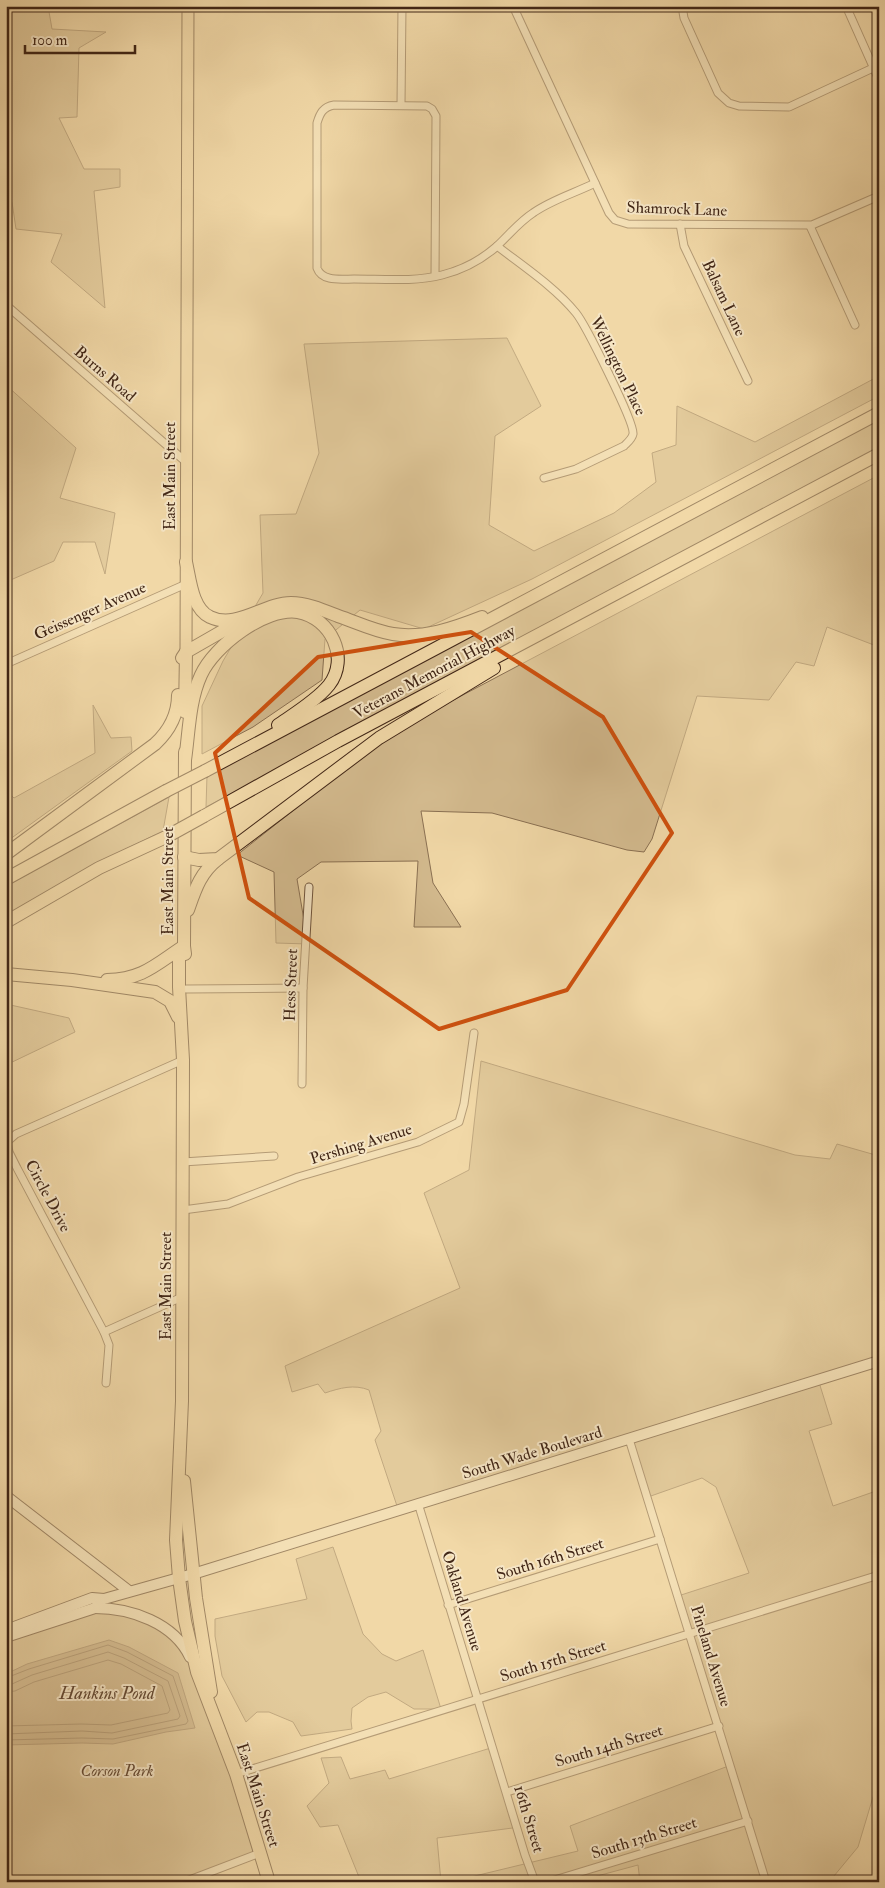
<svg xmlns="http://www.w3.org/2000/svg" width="885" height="1888" font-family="'IM FELL Double Pica',serif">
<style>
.green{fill:#d3ba8e;stroke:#8a7052}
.water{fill:#b59b76;stroke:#876c50}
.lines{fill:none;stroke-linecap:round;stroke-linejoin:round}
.shore{stroke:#7b6046;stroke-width:1}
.street-casing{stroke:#6d523a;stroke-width:9}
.secondary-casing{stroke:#412616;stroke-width:12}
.primary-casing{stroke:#412616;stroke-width:13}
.highway-casing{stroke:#412616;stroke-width:14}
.street{stroke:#f6e6c6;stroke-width:7}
.secondary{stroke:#f6e6c6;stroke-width:10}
.primary{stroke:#f1d8a7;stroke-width:11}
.highway{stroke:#f1d8a7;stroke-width:12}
.highway-bridge-casing{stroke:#412616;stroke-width:14;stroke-linecap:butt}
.highway-bridge{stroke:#f1d8a7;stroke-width:12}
.marked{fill:none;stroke:#cf510e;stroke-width:4;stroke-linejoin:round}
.labels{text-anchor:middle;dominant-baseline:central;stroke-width:4;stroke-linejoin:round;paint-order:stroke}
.street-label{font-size:16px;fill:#412616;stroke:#f6e6c6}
.park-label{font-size:16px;font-style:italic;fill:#664b34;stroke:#f6e6c6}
.water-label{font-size:18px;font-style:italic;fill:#644933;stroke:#f6e6c6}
</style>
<rect width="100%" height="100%" fill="#f1d8a7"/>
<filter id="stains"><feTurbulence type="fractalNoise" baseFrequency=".004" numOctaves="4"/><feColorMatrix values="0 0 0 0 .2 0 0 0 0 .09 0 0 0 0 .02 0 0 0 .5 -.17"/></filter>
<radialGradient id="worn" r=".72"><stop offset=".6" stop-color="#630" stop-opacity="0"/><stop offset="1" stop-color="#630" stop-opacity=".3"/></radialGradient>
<!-- green -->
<g class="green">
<path d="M6,6H48L52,29L106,32L79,48L77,117L59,118L84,169H120V187L94,191L105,308L51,262L62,234L16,229L12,202L6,203Z"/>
<path d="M507,338L541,406L495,436L489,525L534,551L614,513L656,482L652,453L676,445L677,406L755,442L879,376V396L532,579L424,629L360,610L325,639L322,680L253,727L202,754V706L223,661L263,593L260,515L296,514L319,453L304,344Z"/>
<path d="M6,385L76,448L60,498L115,513L105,574L95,542H63L54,561L6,582Z"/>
<path d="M879,418V449L206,807L207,775Z"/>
<path d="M879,475V647L827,627L814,666L796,662L769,700L697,696L652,839L644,852L627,850L492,813L421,811L433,883L461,927H414L418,861L321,862L297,879L308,944L276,943L274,872L237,855L391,733Z"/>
<path d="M93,705L111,738L131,737L132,751L6,842V790L14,798L95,753Z"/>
<path d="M169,797L163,831L97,863L6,915V886Z"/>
<path d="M6,1004L69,1018L75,1032L6,1065Z"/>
<path d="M481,1061L795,1155L830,1159L837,1144L879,1156V1360L818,1379L832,1424L809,1431L833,1506L879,1490V1777L858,1847L829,1882H782L767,1879V1882H640L638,1865L575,1882H450L578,1851L570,1826L731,1765L678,1596L749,1573L716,1487L702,1478L648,1497L627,1437L397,1506L375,1440L381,1431L369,1390C354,1384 340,1388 325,1393L318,1384L292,1392L285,1366L460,1288L424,1193L469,1170Z"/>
<path d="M333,1547L363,1634L382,1654L396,1661L423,1650L441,1709H414L386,1692L368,1697L352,1708L351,1721L352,1729L301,1736L293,1722L269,1712H257L246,1722L222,1676L215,1636V1619L307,1599L296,1559Z"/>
<path d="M95,1608L125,1610L184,1644L260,1853L184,1882H6V1637Z"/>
<path d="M494,1747L520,1827L437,1838L441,1882H361L338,1825L320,1827L307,1806L329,1783L321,1758L341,1757L350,1779L385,1770L389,1779Z"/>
</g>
<!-- water -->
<path class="water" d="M109,1640L129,1647L178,1673L195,1728L166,1732L113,1744L82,1743L6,1745V1674L27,1664Z"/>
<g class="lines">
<!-- shore -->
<g class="shore">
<path d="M6,1678L29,1669L108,1645L127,1652L173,1676L188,1721L186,1724L113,1739L82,1738L6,1740"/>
<path d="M6,1685L12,1684L32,1675L108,1652L124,1658L168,1681L180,1716L178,1719L112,1733L82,1731L6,1734"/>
<path d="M6,1692L15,1691L34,1682L108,1660L121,1664L162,1686L170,1710L168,1713L111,1725L81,1724L6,1726"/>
</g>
<defs>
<g id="street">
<path d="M513,6L609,213L615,220L628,224L812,225L879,196"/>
<path d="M682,6L684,18L718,93L729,103L739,106L789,107L873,68"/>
<path d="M846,6L879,80"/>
<path d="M401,105L402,6"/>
<path d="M680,224L684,246L748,381"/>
<path d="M810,226L855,325"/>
<path d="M497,246C523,266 556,288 576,313C585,324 635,423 633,434C632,439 628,442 624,446L576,469L544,478"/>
<path d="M435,276L436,116L432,109L427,106L334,105C323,107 320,113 317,123V268C322,282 341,279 354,279C383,279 414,282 442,275C462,270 481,260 496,247C509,235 519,222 533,213C551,200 575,193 595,183"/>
<path d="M6,305L186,462"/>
<path d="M6,664L186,584"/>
<path d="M186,989L303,988"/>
<path d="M302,1084L303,988L309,887"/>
<path d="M183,1162L274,1156"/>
<path d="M183,1210L228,1204L298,1177L418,1142L459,1122L464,1104L474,1033"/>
<path d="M104,1332L182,1297"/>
<path d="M106,1383L109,1345L104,1332L17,1168L9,1152L7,1142L16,1134L183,1060"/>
<path d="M629,1439L766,1882"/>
<path d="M418,1503L525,1855L535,1882"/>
<path d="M448,1605L660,1539"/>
<path d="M236,1774L879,1575"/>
<path d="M507,1792L719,1726"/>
<path d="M184,1882L260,1853"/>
<path d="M548,1882L748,1821"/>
<path d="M867,1882L879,1878"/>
</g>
<g id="secondary">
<path d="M6,1496L129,1591"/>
<path d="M95,1608C131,1608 174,1623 190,1657"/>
<path d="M6,1630L92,1598L104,1599L193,1574L879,1361"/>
<path d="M6,1637L95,1608L99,1603"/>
</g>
<path id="primary" d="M186,652L188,6"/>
<g id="highway">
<path d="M186,562C190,579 192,609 210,617C236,630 264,603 291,603C307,603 323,610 338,616C356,622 374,631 393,634C423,639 454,628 482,617"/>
<path d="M182,658L186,652L240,621"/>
<path d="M185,712L186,652"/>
<path d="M185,752L184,946L185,954"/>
<path d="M185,760C189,733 189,701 201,675C214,646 265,607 298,612C331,618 350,658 329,685C317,700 294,714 278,725"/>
<path d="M205,771L879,413"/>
<path d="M204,816L338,741L879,454"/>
<path d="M6,854L155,744C169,731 178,714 178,695"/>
<path d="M184,857L199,860L218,859L379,738L494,668"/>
<path d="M6,879L166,791"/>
<path d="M188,910C195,890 200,873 218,859"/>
<path d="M6,922L99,868L166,837"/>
<path d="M184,946L179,955V987L183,1060L182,1401L176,1540L179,1578L185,1621L197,1672L236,1774L269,1882"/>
<path d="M6,974L72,980L155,992L170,1001L178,1017"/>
<path d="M107,980C143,979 155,965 184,946"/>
<path d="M184,1481L196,1598L211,1692"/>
</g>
</defs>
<!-- street casing -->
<use href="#street" class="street-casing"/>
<!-- secondary casing -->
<use href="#secondary" class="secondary-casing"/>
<!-- primary casing -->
<use href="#primary" class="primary-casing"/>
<!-- highway casing -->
<use href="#highway" class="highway-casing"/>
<!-- street -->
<use href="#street" class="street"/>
<!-- secondary -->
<use href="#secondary" class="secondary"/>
<!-- primary -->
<use href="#primary" class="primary"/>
<!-- highway -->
<use href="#highway" class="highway"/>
<defs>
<g id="highway-bridge">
<path d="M166,791L205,771"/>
<path d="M166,837L204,816"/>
</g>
</defs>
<!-- highway-bridge casing -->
<use href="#highway-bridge" class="highway-bridge-casing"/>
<!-- highway-bridge -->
<use href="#highway-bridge" class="highway-bridge"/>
</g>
<!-- marked area -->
<path d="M0 0H885V1888H0ZM471,632L603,717L672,833L567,990L439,1029L249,898L215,753L318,657Z" fill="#f1d8a7" fill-opacity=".55" fill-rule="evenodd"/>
<path class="marked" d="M471,632L603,717L672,833L567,990L439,1029L249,898L215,753L318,657Z"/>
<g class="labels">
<!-- street labels -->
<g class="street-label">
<text transform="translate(677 209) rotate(2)">Shamrock Lane</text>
<text transform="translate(724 298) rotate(65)">Balsam Lane</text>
<text transform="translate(618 366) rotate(64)">Wellington Place</text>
<text transform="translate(105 374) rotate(41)">Burns Road</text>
<text transform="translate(170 476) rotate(-90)">East Main Street</text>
<text transform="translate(90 611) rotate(-24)">Geissenger Avenue</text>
<text transform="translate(434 672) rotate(-28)">Veterans Memorial Highway</text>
<text transform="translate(168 881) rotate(-90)">East Main Street</text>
<text transform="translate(291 985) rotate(-88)">Hess Street</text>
<text transform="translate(361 1144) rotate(-17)">Pershing Avenue</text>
<text transform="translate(48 1196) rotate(62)">Circle Drive</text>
<text transform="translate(166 1286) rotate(-90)">East Main Street</text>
<text transform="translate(532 1453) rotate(-17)">South Wade Boulevard</text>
<text transform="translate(550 1559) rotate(-17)">South 16th Street</text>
<text transform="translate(462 1601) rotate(73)">Oakland Avenue</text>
<text transform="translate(711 1656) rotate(73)">Pineland Avenue</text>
<text transform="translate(553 1661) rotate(-17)">South 15th Street</text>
<text transform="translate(609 1746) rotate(-17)">South 14th Street</text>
<text transform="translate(258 1795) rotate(72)">East Main Street</text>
<text transform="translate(529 1819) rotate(73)">16th Street</text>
<text transform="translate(644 1838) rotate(-17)">South 13th Street</text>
</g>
<!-- park labels -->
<g class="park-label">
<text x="117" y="1771">Corson Park</text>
</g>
<!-- water labels -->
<g class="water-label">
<text x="107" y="1693">Hankins Pond</text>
</g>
</g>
<!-- margin -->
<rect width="885" height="1888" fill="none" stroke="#f1d8a7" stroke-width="25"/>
<rect x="8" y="8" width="870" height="1873" fill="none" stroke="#412616" stroke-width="2.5"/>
<rect x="12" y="12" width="860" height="1863" fill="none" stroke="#412616"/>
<!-- scale -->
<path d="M25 45v8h110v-8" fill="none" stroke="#412616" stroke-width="2.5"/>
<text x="32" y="45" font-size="15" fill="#412616" stroke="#f6e6c6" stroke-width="4" paint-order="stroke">100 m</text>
<rect width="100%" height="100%" filter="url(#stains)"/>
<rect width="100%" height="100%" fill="url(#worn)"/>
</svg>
